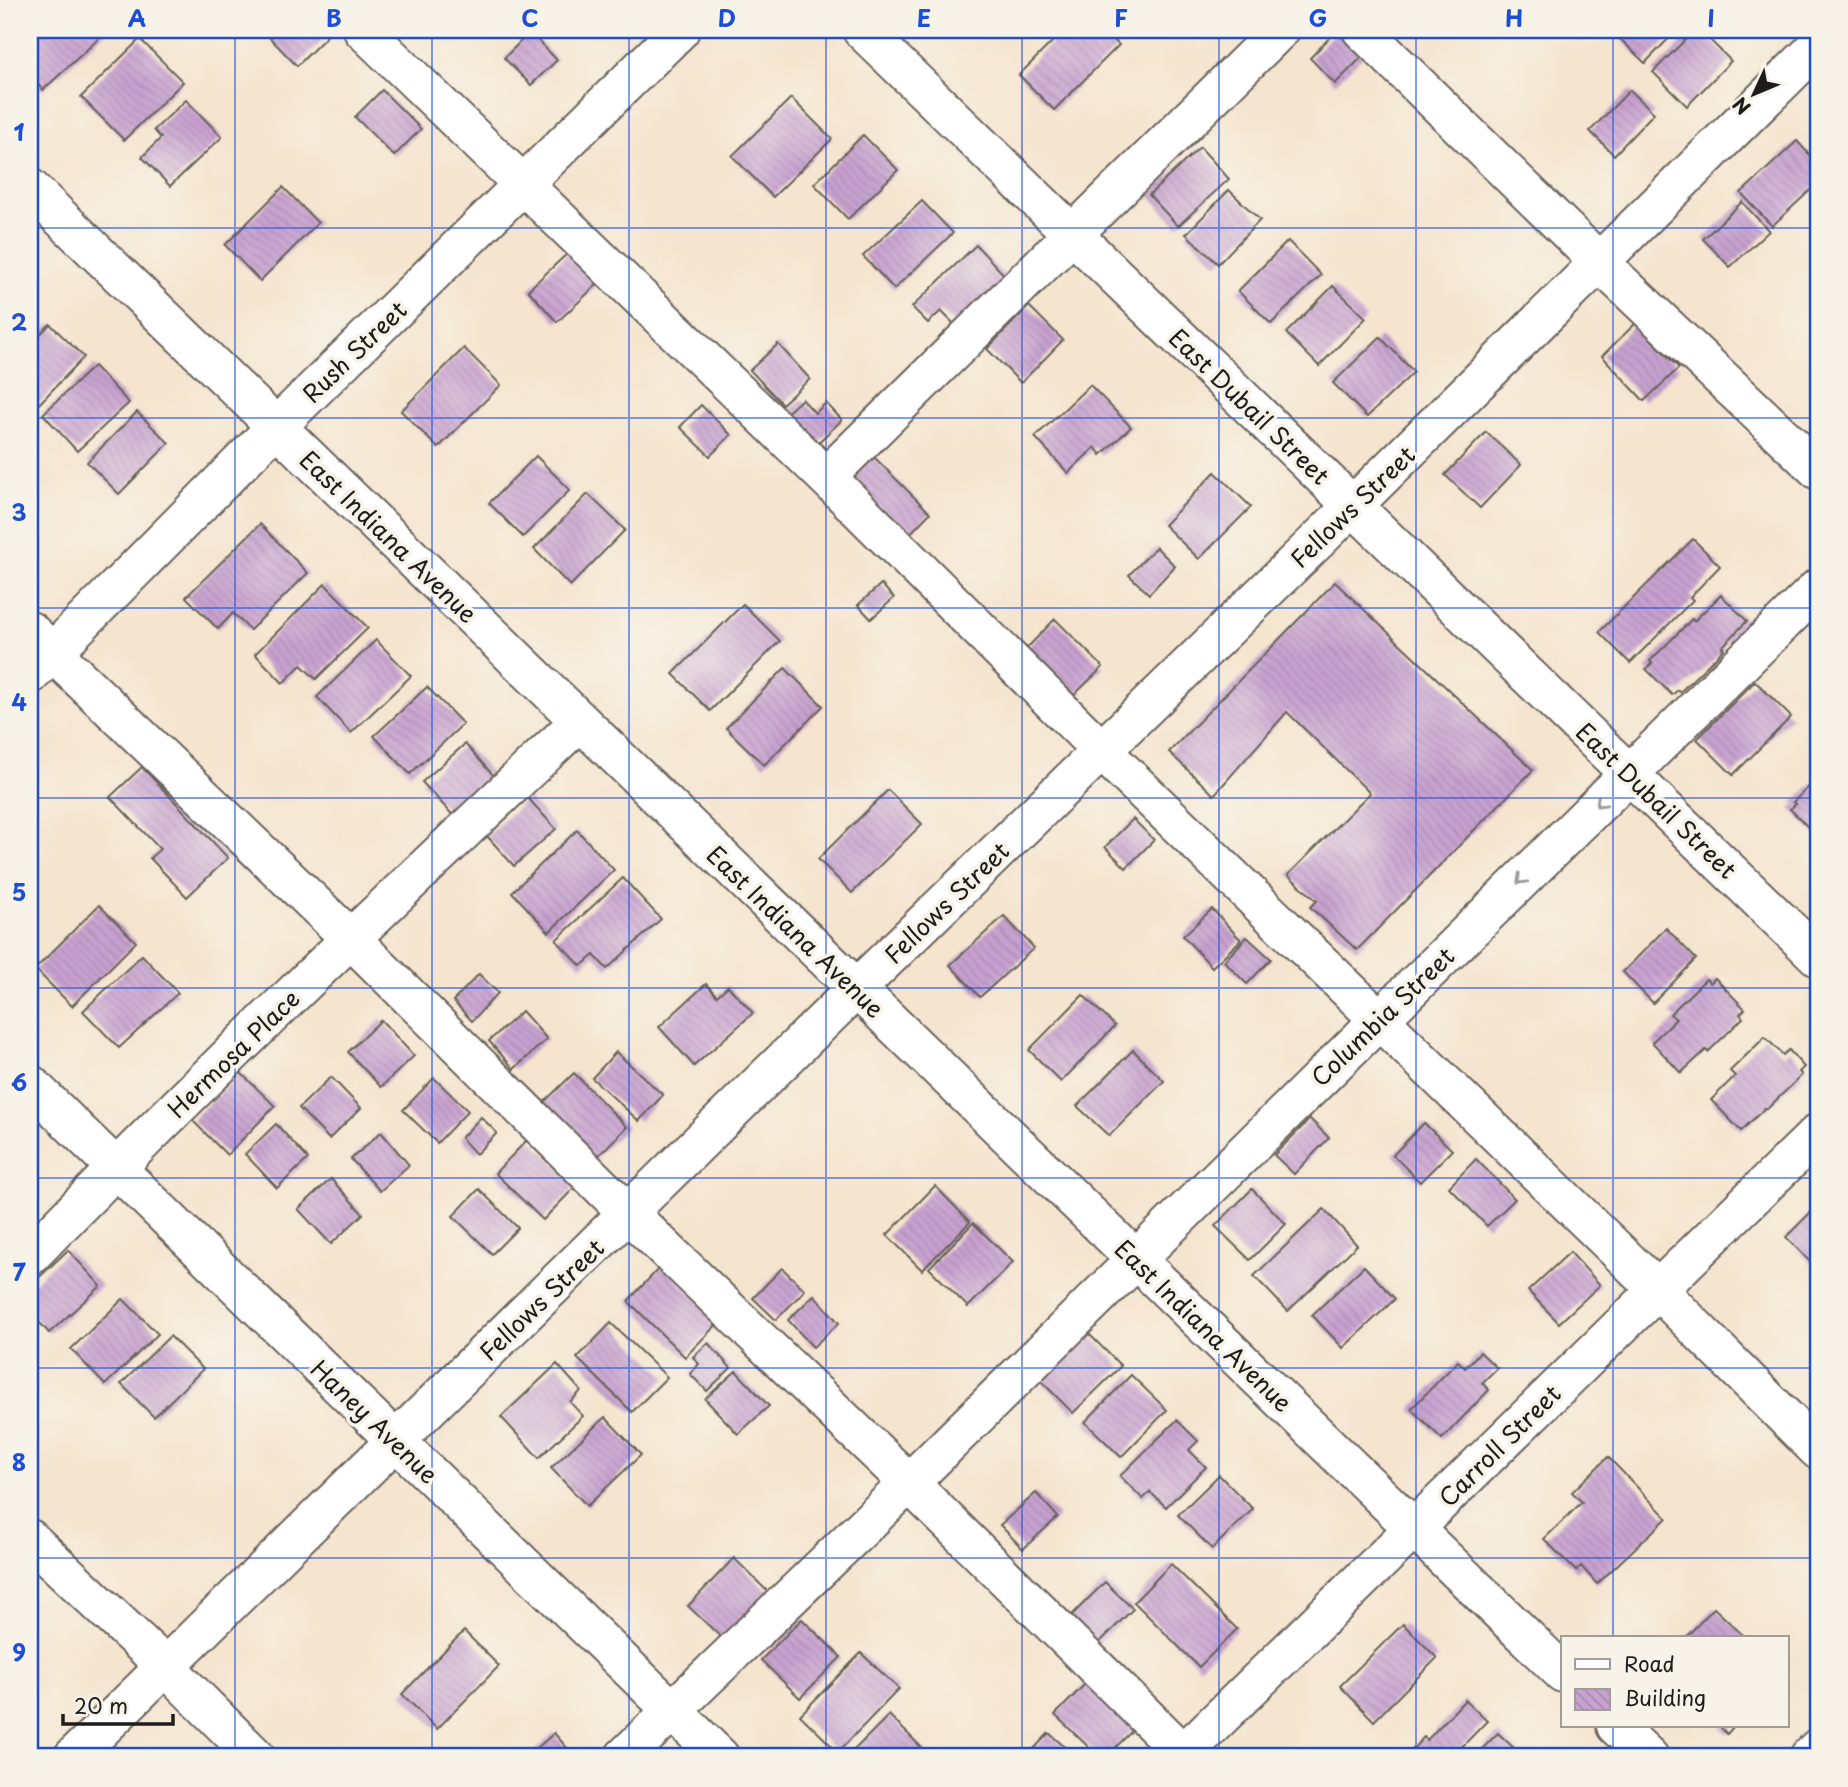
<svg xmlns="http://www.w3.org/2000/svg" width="1848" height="1787" font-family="'Playpen Sans',sans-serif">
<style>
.building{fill:url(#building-back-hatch)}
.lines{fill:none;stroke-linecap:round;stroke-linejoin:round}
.minor-casing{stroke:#68625a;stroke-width:42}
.minor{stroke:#fff;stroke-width:38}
.oneway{stroke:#999}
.grid{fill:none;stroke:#1d4ed8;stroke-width:2;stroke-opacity:0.55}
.labels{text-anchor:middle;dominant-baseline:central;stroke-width:7;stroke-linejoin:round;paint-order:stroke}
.street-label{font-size:24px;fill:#1c1c1c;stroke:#f7f3e8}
.neatline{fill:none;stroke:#1d4ed8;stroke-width:2.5}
.grid-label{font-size:23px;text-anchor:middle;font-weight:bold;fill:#1d4ed8}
</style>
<defs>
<pattern id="building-back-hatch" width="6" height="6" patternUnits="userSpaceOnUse" patternTransform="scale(1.75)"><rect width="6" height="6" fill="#c7a1d0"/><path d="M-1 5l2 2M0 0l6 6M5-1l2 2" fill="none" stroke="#aa8ab2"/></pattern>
</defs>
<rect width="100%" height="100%" fill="#f7f3e8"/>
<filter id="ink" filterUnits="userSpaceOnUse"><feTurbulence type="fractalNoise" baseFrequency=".0143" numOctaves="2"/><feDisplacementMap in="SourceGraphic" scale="14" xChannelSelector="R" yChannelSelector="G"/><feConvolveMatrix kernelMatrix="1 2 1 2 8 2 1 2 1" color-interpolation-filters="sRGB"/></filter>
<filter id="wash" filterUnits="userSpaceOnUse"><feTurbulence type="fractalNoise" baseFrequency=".00686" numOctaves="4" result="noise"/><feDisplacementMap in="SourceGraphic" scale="28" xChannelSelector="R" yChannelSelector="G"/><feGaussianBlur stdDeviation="1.57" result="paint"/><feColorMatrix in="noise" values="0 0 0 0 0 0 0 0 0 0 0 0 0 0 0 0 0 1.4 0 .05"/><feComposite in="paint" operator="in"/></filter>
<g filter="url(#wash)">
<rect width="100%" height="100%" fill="#f5e4ce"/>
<g id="blocks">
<!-- building -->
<g class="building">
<path d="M33,30H108L43,90L30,76V33Z"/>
<path d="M278,30H321L327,36L297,66L270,38Z"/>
<path d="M1064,30H1103L1119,45L1054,110L1019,75Z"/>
<path d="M1572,30H1587L1579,37Z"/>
<path d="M1615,30H1677L1645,63L1613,32Z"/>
<path d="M1695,30H1700L1731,61L1687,106L1653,72Z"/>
<path d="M1336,31L1362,57L1335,84L1310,58Z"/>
<path d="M530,32L557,60L531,85L504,58Z"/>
<path d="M140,39L183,82L124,140L81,97Z"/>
<path d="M382,90L421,129L394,156L355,117Z"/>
<path d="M1630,90L1654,113L1614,155L1590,131Z"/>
<path d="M791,98L832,139L773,197L732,156Z"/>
<path d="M186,100L222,137L170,186L142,157L161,138L154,130Z"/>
<path d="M863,135L898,170L848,219L814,184Z"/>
<path d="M1797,141L1818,164V183L1772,226L1741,193Z"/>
<path d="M1200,147L1229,179L1178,226L1149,195Z"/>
<path d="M283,187L318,223L260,281L225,245Z"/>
<path d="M1229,190L1260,220L1218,264L1186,234Z"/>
<path d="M922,201L953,233L894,289L863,256Z"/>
<path d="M1742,202L1769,231L1730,267L1703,239Z"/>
<path d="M1288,241L1321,275L1271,324L1238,291Z"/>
<path d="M976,245L1009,280L958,328L941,311L928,323L912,307Z"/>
<path d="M569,252L599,283L557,322L528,290Z"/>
<path d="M1333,286L1366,318L1319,366L1286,333Z"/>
<path d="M1029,306L1063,340L1021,383L987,349Z"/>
<path d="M1636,323L1679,368L1644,401L1602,356Z"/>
<path d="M50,324L84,357L37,406L30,399V345Z"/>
<path d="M1380,337L1414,372L1367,417L1333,383Z"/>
<path d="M778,344L810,379L782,404L750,370Z"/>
<path d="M464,348L501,385L438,448L401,411Z"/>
<path d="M94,366L129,403L77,451L43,414Z"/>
<path d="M1090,385L1131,427L1101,455L1095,447L1068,473L1035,437Z"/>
<path d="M802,399L815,413L826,403L842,420L808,452L779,420Z"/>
<path d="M701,405L731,435L710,456L680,427Z"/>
<path d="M137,412L169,443L119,494L87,462Z"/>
<path d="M1486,432L1521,465L1480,508L1445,475Z"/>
<path d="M871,454L930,513L901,543L842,483Z"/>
<path d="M536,456L570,490L523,537L489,503Z"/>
<path d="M1215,472L1251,507L1199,559L1164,525Z"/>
<path d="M588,494L625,530L570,586L534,549Z"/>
<path d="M260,524L308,573L250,630L233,613L218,629L186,597Z"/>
<path d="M1693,539L1720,566L1690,597L1693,600L1630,663L1599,632Z"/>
<path d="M1156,547L1175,566L1149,594L1129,575Z"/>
<path d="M1335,582L1533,770L1357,950L1310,907L1317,901L1288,875L1370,793L1287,712L1214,795L1169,752Z"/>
<path d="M325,584L368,628L316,679L301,665L283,683L255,654Z"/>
<path d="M881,584L894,598L871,619L858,605Z"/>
<path d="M1721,595L1747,621L1722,647L1724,649L1680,692L1678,690L1672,695L1646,669L1652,663L1650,661L1692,619L1694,621Z"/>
<path d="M743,604L780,641L710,711L673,674Z"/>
<path d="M1055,619L1103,667L1070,699L1023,652Z"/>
<path d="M376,640L411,676L351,733L317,697Z"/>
<path d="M785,668L823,706L764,765L726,728Z"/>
<path d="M1755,681L1791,717L1733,775L1697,739Z"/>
<path d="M427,687L463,724L410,774L374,736Z"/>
<path d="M465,744L502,785L460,823L422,782Z"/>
<path d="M142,767L228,858L187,897L150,858L160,849L110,797Z"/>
<path d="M1818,778V835L1817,836L1790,809L1796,804L1793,802Z"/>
<path d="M888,790L922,824L852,893L818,859Z"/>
<path d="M528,798L556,829L514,866L487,836Z"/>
<path d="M1133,819L1154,840L1126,868L1105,847Z"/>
<path d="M577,830L614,870L549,932L512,892Z"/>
<path d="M623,878L661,919L607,969L594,955L581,966L556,940Z"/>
<path d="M99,905L136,942L72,1006L35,969Z"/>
<path d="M1212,909L1241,940L1212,967L1183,936Z"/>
<path d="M1004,916L1034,948L980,997L950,965Z"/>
<path d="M1666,928L1696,959L1653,1003L1623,972Z"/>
<path d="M1247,937L1271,959L1247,984L1224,961Z"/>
<path d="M142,955L178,993L119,1048L83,1011Z"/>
<path d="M479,974L498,993L472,1021L453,1001Z"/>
<path d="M1715,978L1745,1009L1740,1014L1743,1018L1708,1052L1706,1050L1681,1073L1652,1042L1676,1019L1670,1014L1706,979L1710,983Z"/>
<path d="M706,984L717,996L728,986L753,1013L694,1066L659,1027Z"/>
<path d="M1083,995L1115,1026L1061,1082L1029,1050Z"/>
<path d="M522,1011L547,1039L514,1069L489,1041Z"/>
<path d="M381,1020L414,1056L381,1087L348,1052Z"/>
<path d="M1765,1037L1783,1055L1789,1050L1804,1067L1799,1072L1802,1075L1767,1109L1765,1108L1741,1131L1711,1100L1735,1076L1730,1071Z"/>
<path d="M1133,1050L1164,1081L1109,1136L1077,1106Z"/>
<path d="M616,1052L663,1095L639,1121L592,1078Z"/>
<path d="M240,1072L275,1106L227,1155L192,1120Z"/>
<path d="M574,1073L627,1127L594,1160L540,1106Z"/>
<path d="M331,1077L361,1108L329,1139L299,1108Z"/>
<path d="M434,1078L468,1111L437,1143L403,1110Z"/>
<path d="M481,1117L497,1133L476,1154L461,1138Z"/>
<path d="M1310,1119L1329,1138L1294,1174L1274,1155Z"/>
<path d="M1424,1123L1452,1150L1420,1182L1393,1155Z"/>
<path d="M276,1124L308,1159L277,1188L245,1154Z"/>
<path d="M381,1132L409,1165L380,1191L351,1159Z"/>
<path d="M529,1138L577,1185L543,1220L495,1173Z"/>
<path d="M1476,1159L1515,1199L1487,1226L1449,1187Z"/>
<path d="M331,1179L363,1214L331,1244L298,1209Z"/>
<path d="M935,1186L970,1222L922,1270L887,1235Z"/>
<path d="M479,1189L518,1228L492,1254L453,1216Z"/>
<path d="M1252,1189L1286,1224L1250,1260L1215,1226Z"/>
<path d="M1818,1205V1270L1786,1237Z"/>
<path d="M1324,1209L1357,1245L1288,1311L1254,1276Z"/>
<path d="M973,1223L1013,1262L968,1307L929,1268Z"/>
<path d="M68,1250L101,1286L49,1333L30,1312V1286Z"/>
<path d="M1570,1252L1600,1285L1559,1323L1528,1291Z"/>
<path d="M662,1265L720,1321L685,1357L628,1301Z"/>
<path d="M1364,1266L1395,1299L1343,1348L1312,1315Z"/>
<path d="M782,1268L805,1290L776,1320L753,1298Z"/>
<path d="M814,1295L839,1323L813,1347L788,1320Z"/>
<path d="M123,1299L158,1334L105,1385L71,1349Z"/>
<path d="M611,1323L667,1377L632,1412L577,1358Z"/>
<path d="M1088,1333L1121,1366L1073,1413L1040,1380Z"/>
<path d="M170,1336L203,1369L154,1417L121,1384Z"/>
<path d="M708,1343L731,1368L707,1391L690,1374L699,1364L693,1357Z"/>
<path d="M1480,1352L1497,1368L1482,1383L1489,1390L1442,1439L1411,1409L1458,1361L1465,1368Z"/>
<path d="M557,1364L581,1391L570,1402L583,1416L539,1458L501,1417Z"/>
<path d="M736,1371L769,1406L738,1434L705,1399Z"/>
<path d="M1131,1375L1167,1410L1121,1457L1085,1422Z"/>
<path d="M605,1417L641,1455L587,1506L551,1468Z"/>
<path d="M1177,1420L1198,1441L1189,1450L1206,1467L1166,1507L1150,1492L1143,1499L1120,1476Z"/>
<path d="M1608,1457L1667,1518L1597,1584L1581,1566L1576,1571L1544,1539L1582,1502L1572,1492Z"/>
<path d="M1219,1475L1253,1509L1212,1549L1178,1515Z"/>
<path d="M1036,1493L1058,1517L1023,1549L1000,1525Z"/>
<path d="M734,1558L770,1594L725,1641L688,1606Z"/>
<path d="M1171,1564L1237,1629L1199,1667L1134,1602Z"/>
<path d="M1105,1582L1133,1609L1091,1651L1063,1624Z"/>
<path d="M1714,1608L1746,1638H1685Z"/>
<path d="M802,1619L841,1657L800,1698L761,1660Z"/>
<path d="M1403,1624L1437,1658L1374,1721L1340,1686Z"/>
<path d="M464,1631L499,1666L437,1729L402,1694Z"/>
<path d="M861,1653L899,1689L838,1752L800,1715Z"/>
<path d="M1086,1683L1134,1729L1106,1757H1099L1055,1715Z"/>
<path d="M1465,1700L1487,1721L1452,1757H1412L1408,1754L1424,1737L1427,1740Z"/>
<path d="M889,1715L926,1752L920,1757H861L854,1750Z"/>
<path d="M1719,1726H1734L1727,1734Z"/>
<path d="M554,1733L575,1757H527Z"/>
<path d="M1049,1733L1076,1757H1026Z"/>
<path d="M1498,1733L1520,1754L1517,1757H1474Z"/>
<path d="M1269,1749L1277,1757H1260Z"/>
</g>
</g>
</g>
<g filter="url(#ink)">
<use href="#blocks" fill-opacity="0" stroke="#68625a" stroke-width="2"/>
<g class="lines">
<defs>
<g id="minor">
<path d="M363,30L826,477L1101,750L1657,1289L1818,1450"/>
<path d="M862,30L1818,957"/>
<path d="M1362,30L1600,263L1818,470"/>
<path d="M30,188L1563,1673"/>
<path d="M826,477L1280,30"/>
<path d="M30,631L351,939L629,1214L909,1483L1187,1757"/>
<path d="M30,675L277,426L680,30"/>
<path d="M30,1084L720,1757"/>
<path d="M30,1256C208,1072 394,897 579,722"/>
<path d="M30,1539L165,1666L256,1757"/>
<path d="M1616,1726L1649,1757"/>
<path d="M73,1757L856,989L1314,544L1818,46"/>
<path d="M624,1757L909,1483L1818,588"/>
<path d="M1180,1757L1818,1133"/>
<path d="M1809,1757L1818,1748"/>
</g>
</defs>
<!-- minor casing -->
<use href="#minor" class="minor-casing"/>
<!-- minor -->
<use href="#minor" class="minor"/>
</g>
<!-- one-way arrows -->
<defs><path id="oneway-chevron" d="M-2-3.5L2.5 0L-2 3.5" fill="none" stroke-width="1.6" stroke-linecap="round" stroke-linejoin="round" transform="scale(1.75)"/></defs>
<g class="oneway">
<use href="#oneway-chevron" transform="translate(1600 803) rotate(136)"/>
<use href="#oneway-chevron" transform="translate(1521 880) rotate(136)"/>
</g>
</g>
<!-- grid -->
<path class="grid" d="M235,30V1757M432,30V1757M629,30V1757M826,30V1757M1022,30V1757M1219,30V1757M1416,30V1757M1613,30V1638M30,228H1818M30,418H1818M30,608H1818M30,798H1818M30,988H1818M30,1178H1818M30,1368H1818M30,1558H1818M1613,1726V1757"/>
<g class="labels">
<!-- street labels -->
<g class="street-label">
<text transform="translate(354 351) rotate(-44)">Rush Street</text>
<text transform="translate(1250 406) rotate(44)">East Dubail Street</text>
<text transform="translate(1352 506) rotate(-44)">Fellows Street</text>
<text transform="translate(389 536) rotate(44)">East Indiana Avenue</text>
<text transform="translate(1657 800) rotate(44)">East Dubail Street</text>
<text transform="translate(946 902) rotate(-44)">Fellows Street</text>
<text transform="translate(796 931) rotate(44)">East Indiana Avenue</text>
<text transform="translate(1382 1016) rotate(-44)">Columbia Street</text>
<text transform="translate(233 1053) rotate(-44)">Hermosa Place</text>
<text transform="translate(541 1299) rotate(-44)">Fellows Street</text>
<text transform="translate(1204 1325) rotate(44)">East Indiana Avenue</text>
<text transform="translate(375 1421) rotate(44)">Haney Avenue</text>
<text transform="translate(1499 1445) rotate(-45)">Carroll Street</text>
</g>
</g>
<!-- margin -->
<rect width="1848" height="1787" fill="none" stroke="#f7f3e8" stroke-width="77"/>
<!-- legend -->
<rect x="1561" y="1636" width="228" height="91" fill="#f7f3e8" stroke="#9f9d96" stroke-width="2"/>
<rect x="1575" y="1659" width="35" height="10" fill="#ffffff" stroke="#9f9d96" stroke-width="2"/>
<text x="1624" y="1672" font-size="21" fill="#1c1c1c">Road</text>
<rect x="1575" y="1689" width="35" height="21" fill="url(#building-back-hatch)" stroke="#9f9d96" stroke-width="2"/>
<text x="1624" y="1706" font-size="21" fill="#1c1c1c">Building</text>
<!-- north arrow -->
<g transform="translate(1754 94) rotate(226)" stroke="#f7f3e8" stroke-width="5" paint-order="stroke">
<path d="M0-5L12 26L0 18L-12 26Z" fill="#1c1c1c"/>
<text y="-10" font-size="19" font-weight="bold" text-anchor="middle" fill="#1c1c1c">N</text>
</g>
<!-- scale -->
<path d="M63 1714v10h110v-10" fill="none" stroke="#1c1c1c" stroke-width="3.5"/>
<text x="74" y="1714" font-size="21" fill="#1c1c1c" stroke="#f7f3e8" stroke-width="5" paint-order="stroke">20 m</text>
<rect x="38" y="38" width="1772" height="1710" class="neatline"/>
<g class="grid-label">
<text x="137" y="27">A</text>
<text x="334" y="27">B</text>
<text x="530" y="27">C</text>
<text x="727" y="27">D</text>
<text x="924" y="27">E</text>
<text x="1121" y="27">F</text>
<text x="1318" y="27">G</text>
<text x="1514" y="27">H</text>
<text x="1711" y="27">I</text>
<text x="19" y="141">1</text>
<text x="19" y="331">2</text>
<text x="19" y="521">3</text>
<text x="19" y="711">4</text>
<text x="19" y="901">5</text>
<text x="19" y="1091">6</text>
<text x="19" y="1281">7</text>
<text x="19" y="1471">8</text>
<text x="19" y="1661">9</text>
</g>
</svg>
